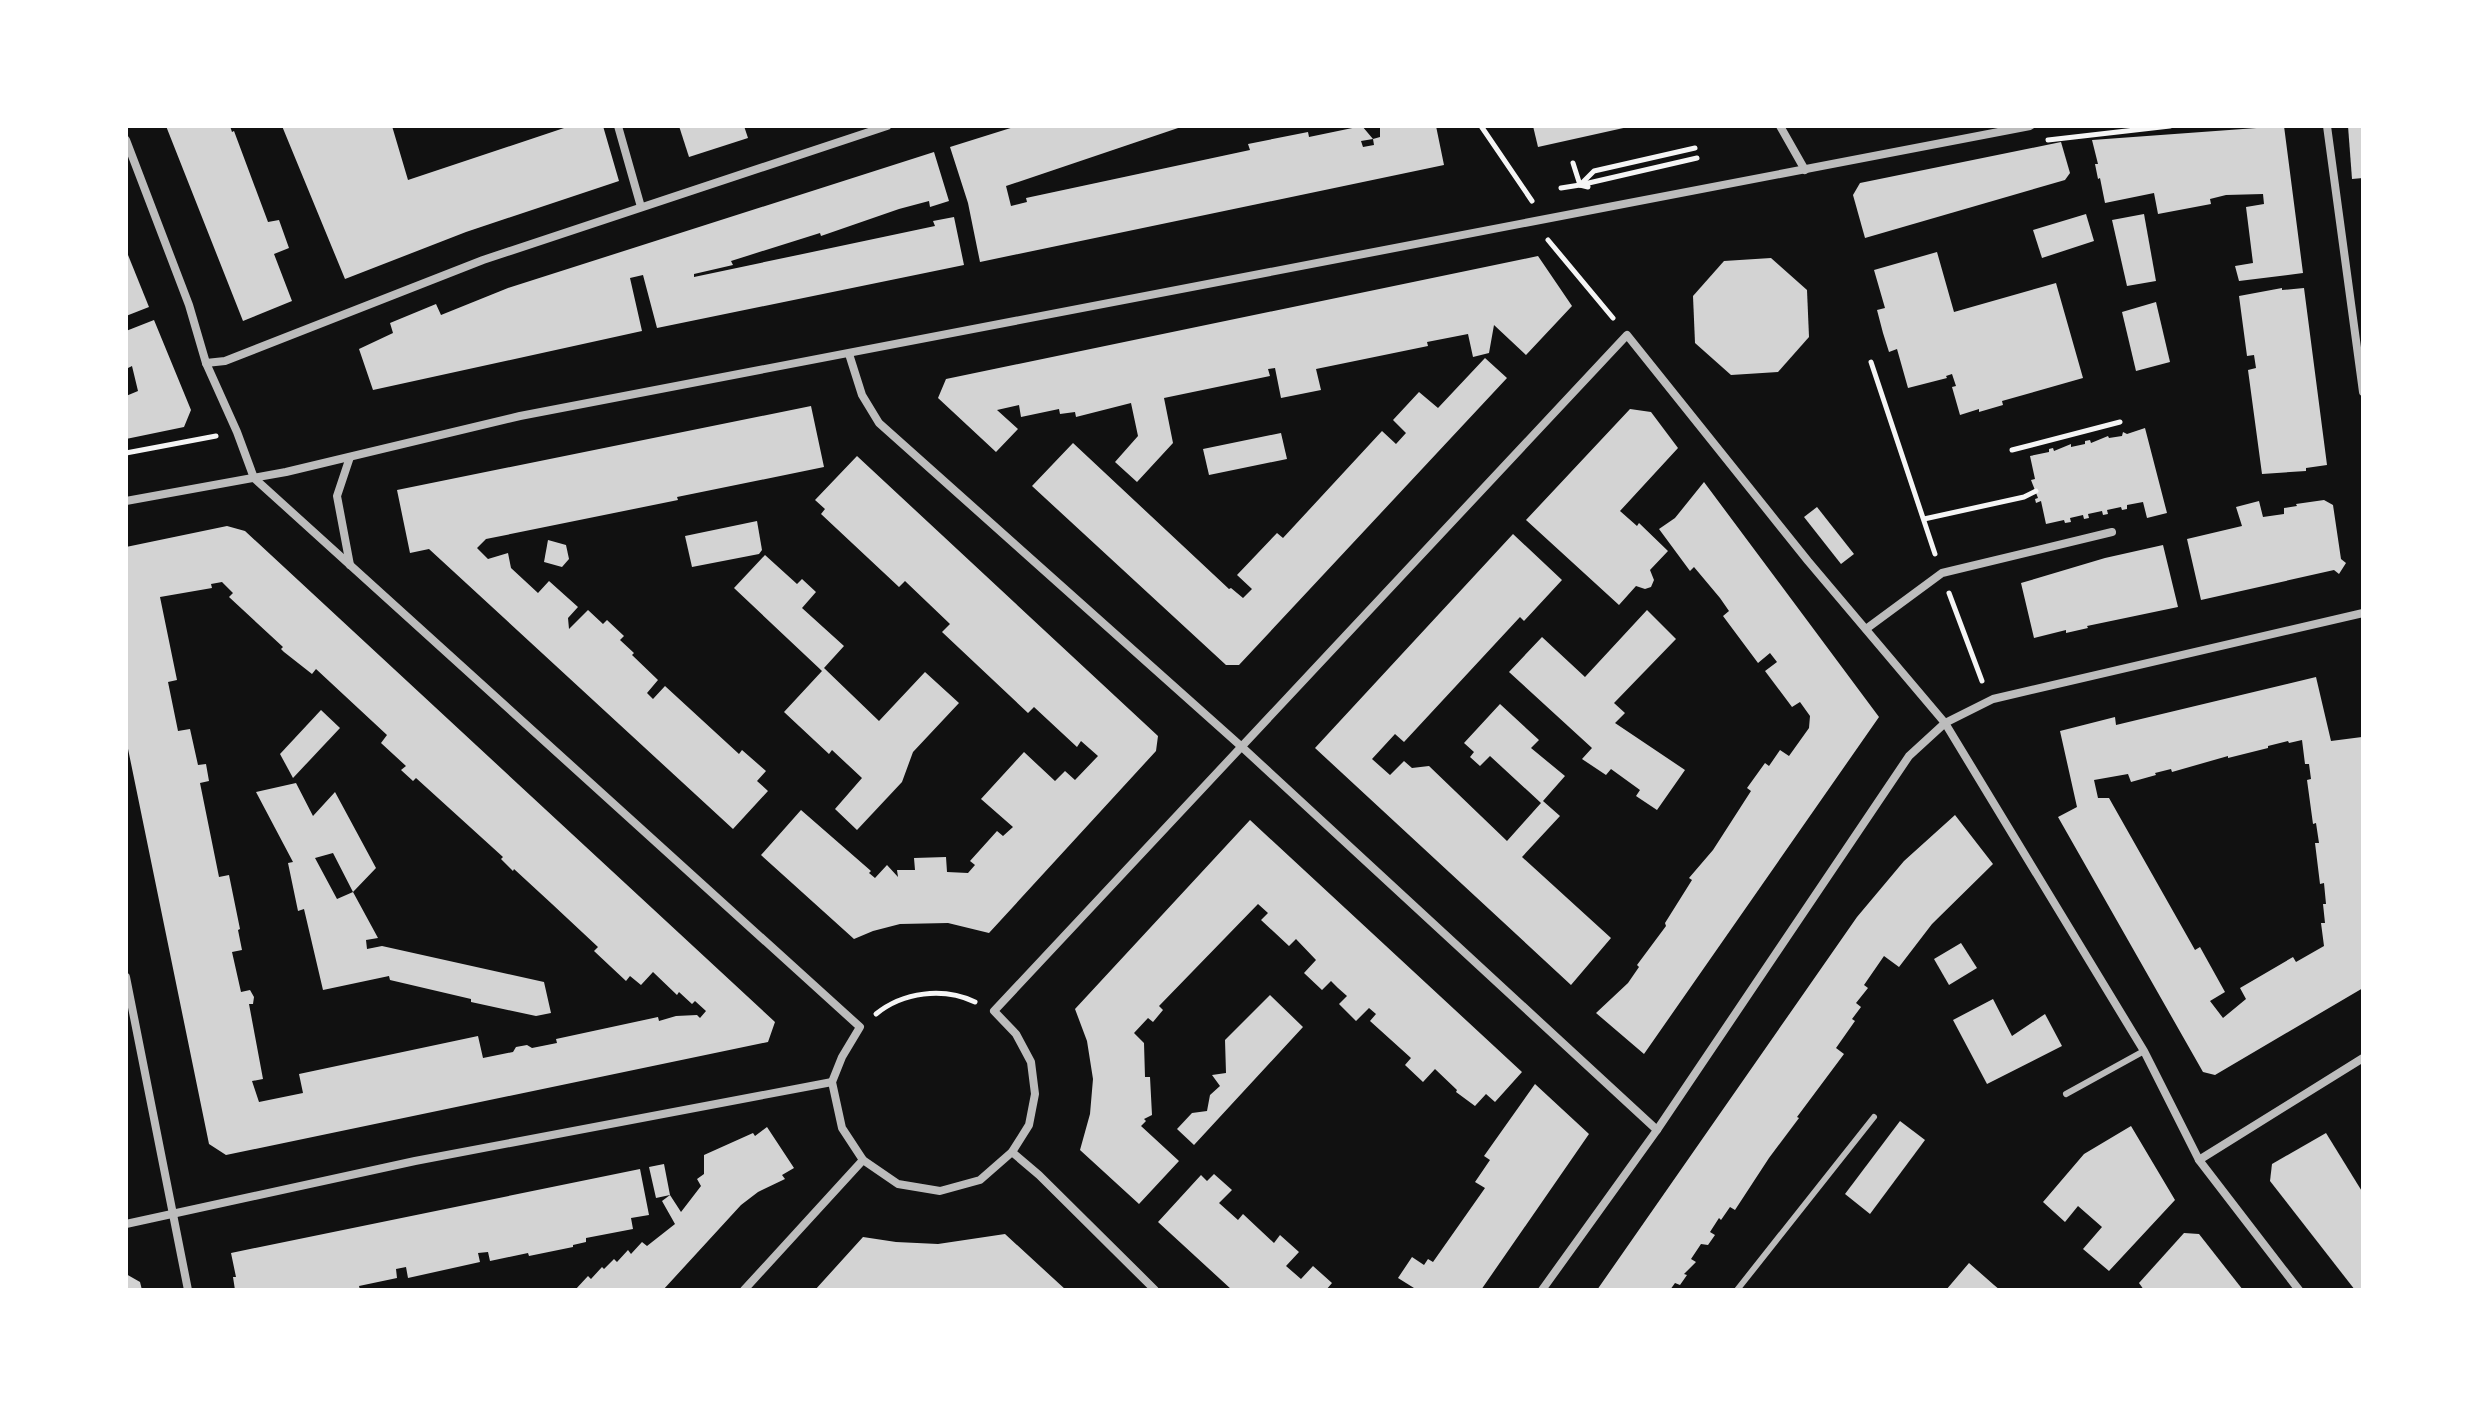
<svg xmlns="http://www.w3.org/2000/svg" width="2489" height="1416" font-family="'DM Sans',sans-serif">
<style>
.building{fill:#d3d3d3;fill-rule:evenodd}
.lines{fill:none;stroke-linecap:round;stroke-linejoin:round}
.path{stroke:#f5f5f5;stroke-width:5}
.service{stroke:#bcbcbc;stroke-width:6}
.minor{stroke:#bcbcbc;stroke-width:8}
</style>
<rect width="100%" height="100%" fill="#111"/>
<!-- building -->
<g class="building">
<path d="M166,126H230L232,132L234,131L268,222L279,220L289,248L274,254L292,301L243,321Z"/>
<path d="M282,126H392L408,180L570,126H603L619,181L466,232L345,279Z"/>
<path d="M679,126H744L748,138L689,157Z"/>
<path d="M1017,126H1184L1006,186L1011,206L1027,202L1026,198L1250,150L1248,144L1308,132L1309,137L1362,126L1373,139L1361,141L1363,147L1374,145L1373,139L1380,137V126H1436L1444,165L980,262L968,203L950,147Z"/>
<path d="M1533,126H1628V127L1538,147Z"/>
<path d="M2284,126L2303,273L2239,281L2235,266L2253,263L2246,207L2264,204L2263,194L2226,195L2210,199L2211,204L2158,214L2154,193L2105,203L2100,178L2098,179L2095,164H2098L2092,140Z"/>
<path d="M2348,126H2363V178L2352,179Z"/>
<path d="M2061,142L2070,173L2065,180L1865,238L1853,195L1860,183Z"/>
<path d="M934,152L949,201L930,207L929,201L899,209L821,236L820,233L731,261L733,265L694,274V277L935,226L933,221L954,217L964,265L657,328L643,275L630,278L642,331L373,390L359,349L393,333L390,323L436,304L441,315L508,288Z"/>
<path d="M2086,214L2094,241L2042,258L2033,230Z"/>
<path d="M2144,214L2156,281L2127,286L2112,220Z"/>
<path d="M126,250L149,307L126,316Z"/>
<path d="M1937,252L1954,312L2056,283L2083,378L2002,401L2003,405L1979,412V409L1960,415L1952,387L1956,386L1952,374L1946,376L1947,378L1908,388L1897,349L1889,352L1883,333L1877,310L1885,308L1874,270Z"/>
<path d="M1538,256L1572,306L1526,355L1494,325L1489,353L1473,357L1468,334L1427,342L1428,346L1316,369L1321,390L1281,398L1275,368L1268,369L1270,376L1164,398L1173,443L1137,482L1115,462L1138,436L1131,403L1076,417L1075,412L1060,414L1059,409L1021,417L1019,405L997,410L1018,429L996,452L938,398L946,379Z"/>
<path d="M1771,258L1807,290L1809,337L1778,372L1731,375L1695,343L1693,296L1724,261Z"/>
<path d="M2282,288V290L2304,288L2327,465L2306,468V471L2262,474L2248,370L2256,368L2254,355L2247,356L2239,296Z"/>
<path d="M2156,302L2170,362L2136,371L2122,312Z"/>
<path d="M154,320L191,410L184,427L126,439V396L138,391L132,366L126,369V331Z"/>
<path d="M1485,358L1507,378L1239,665H1226L1032,486L1073,443L1229,589L1231,588L1243,598L1252,589L1237,575L1277,533L1283,538L1382,431L1396,444L1406,433L1393,420L1419,392L1438,408Z"/>
<path d="M811,406L824,467L677,497L678,500L486,539L477,548L488,559L508,553L511,568L538,593L549,581L578,607L568,618L569,629L588,610L603,624L607,620L624,636L620,640L634,653L632,655L658,680L647,693L653,699L665,686L739,754L742,750L766,771L757,781L768,791L733,829L429,549L410,553L397,490Z"/>
<path d="M1630,409L1651,412L1678,448L1620,511L1637,526L1639,523L1668,551L1650,570L1654,580L1651,587L1645,589L1636,586L1619,605L1526,520Z"/>
<path d="M2145,428L2167,513L2147,518L2143,502L2127,505V509L2122,510L2121,507L2107,510L2108,514L2103,515L2102,511L2088,514L2089,518L2084,519L2083,515L2070,518L2071,522L2065,523L2064,520L2046,524L2041,501L2036,503L2035,499L2038,498L2031,480L2035,479L2030,456L2049,452V449L2053,448L2054,451L2071,444V447L2085,444V441L2090,440L2091,443L2108,436L2109,438L2122,436L2123,432L2127,434Z"/>
<path d="M1281,433L1287,459L1209,475L1203,449Z"/>
<path d="M857,456L1158,736L1156,751L989,933L948,923L900,924L873,931L854,939L761,855L801,810L871,871L869,873L875,878L887,865L898,877L897,870H915L914,858L946,857L947,872L968,873L975,865L970,861L997,831L1003,836L1013,827L981,799L1024,752L1055,781L1065,771L1075,780L1098,756L1081,741L1077,747L1034,707L1028,713L942,632L950,624L905,581L899,587L821,514L825,509L815,500Z"/>
<path d="M1704,482L1879,717L1644,1054L1596,1013L1628,983L1639,967L1637,965L1666,926L1665,923L1692,880L1689,878L1713,850L1751,791L1747,788L1765,763L1769,766L1780,750L1789,756L1809,728L1810,716L1800,702L1792,707L1765,671L1777,662L1770,653L1758,663L1723,616L1729,611L1720,598L1694,567L1690,571L1659,529L1675,518Z"/>
<path d="M2324,500L2333,505L2341,559L2346,563L2339,574L2334,570L2201,600L2187,539L2242,526L2236,507L2259,501L2263,517L2284,514V508L2297,506L2296,504Z"/>
<path d="M1817,507L1854,554L1841,564L1804,517Z"/>
<path d="M757,521L762,550L759,554L692,567L685,536Z"/>
<path d="M227,526L245,531L775,1022L768,1042L226,1155L209,1144L126,739V547ZM222,582L233,593L229,597L283,647L281,649L284,652L312,674L316,669L387,735L381,743L406,766L401,770L413,781L416,778L503,857L501,859L513,871L514,869L552,904L598,947L594,951L626,981L630,976L641,985L653,972L677,995L679,992L692,1004L695,1001L706,1011L700,1018L697,1015L676,1016L659,1021L658,1017L556,1039L557,1043L532,1048L527,1045L516,1047L513,1052L483,1058L478,1036L299,1074L303,1093L259,1102L252,1081L263,1079L249,1004H253L254,997L250,990L241,992L232,952L242,950L238,930L240,929L229,875L219,877L200,783L209,781L206,764L198,765L190,729L178,731L168,682L177,680L160,597L212,588L211,584Z"/>
<path d="M1513,534L1562,580L1524,621L1520,617L1404,742L1395,734L1372,759L1390,775L1404,761L1412,768L1429,766L1507,841L1541,803L1490,756L1480,766L1470,757L1474,752L1464,743L1500,704L1539,740L1531,748L1565,776L1543,801L1560,816L1522,857L1611,938L1571,985L1315,748Z"/>
<path d="M548,540L566,545L569,559L562,567L544,562Z"/>
<path d="M2163,545L2178,607L2087,626L2088,628L2066,633V630L2034,638L2021,583L2105,558Z"/>
<path d="M765,555L797,584L802,579L816,592L802,608L844,646L824,668L879,721L925,672L959,703L913,752L902,782L857,830L835,809L862,778L832,750L829,754L784,712L822,671L734,588Z"/>
<path d="M1647,610L1676,639L1614,703L1625,713L1615,723L1685,770L1657,810L1636,796L1640,790L1611,769L1606,775L1582,759L1592,748L1509,672L1542,637L1585,677Z"/>
<path d="M2316,677L2331,741L2362,737L2363,988L2215,1075L2203,1072L2058,817L2077,807L2060,731L2115,717L2116,725ZM2302,740L2305,764H2309L2311,779L2307,780L2313,824L2316,823L2319,843H2315L2320,884L2324,883L2326,904H2323L2325,923H2321L2324,946L2296,962L2293,957L2240,988L2246,999L2223,1018L2210,1001L2225,992L2200,947L2195,950L2109,798H2098L2094,780L2128,774L2131,782L2156,775L2155,773L2171,769L2172,772L2228,756V758L2268,748V746L2288,741L2289,743Z"/>
<path d="M321,710L340,728L293,778L280,754Z"/>
<path d="M296,783L313,816L335,792L376,868L353,892L333,853L315,858L337,899L353,892L378,938L366,940L367,949L382,946L544,982L551,1013L536,1016L471,1002V999L390,980L389,976L323,990L304,909L298,911L288,863L293,862L256,792Z"/>
<path d="M1955,815L1993,864L1932,924L1899,967L1884,956L1864,985L1868,988L1856,1003L1861,1007L1852,1019L1855,1021L1836,1048L1844,1054L1797,1117L1799,1118L1769,1158L1735,1210L1730,1207L1721,1220L1719,1218L1710,1232L1715,1235L1708,1245L1701,1244L1691,1259L1696,1262L1684,1274L1687,1275L1680,1285L1675,1283L1670,1290H1597L1857,917L1904,861Z"/>
<path d="M1250,820L1522,1072L1495,1102L1486,1094L1475,1106L1456,1092L1457,1090L1435,1069L1423,1082L1405,1065L1411,1058L1370,1021L1376,1014L1369,1008L1356,1021L1339,1004L1347,996L1338,988L1331,981L1322,990L1304,973L1316,960L1296,939L1289,946L1261,920L1268,913L1258,904L1159,1006L1163,1010L1153,1022L1148,1018L1134,1033L1144,1043L1145,1077H1150L1152,1115L1144,1119L1146,1121L1141,1126L1179,1161L1139,1204L1080,1150L1090,1114L1093,1079L1087,1041L1075,1009Z"/>
<path d="M1961,943L1977,968L1949,985L1934,959Z"/>
<path d="M1270,995L1303,1027L1194,1145L1177,1129L1192,1113L1207,1111L1210,1095L1220,1086L1212,1075L1226,1073L1225,1040Z"/>
<path d="M1993,999L2012,1036L2045,1014L2062,1046L1987,1084L1953,1020Z"/>
<path d="M1535,1084L1589,1134L1481,1290H1412L1414,1288L1398,1278L1412,1257L1424,1265L1428,1259L1433,1262L1485,1188L1475,1182L1490,1160L1484,1156Z"/>
<path d="M1900,1121L1925,1140L1870,1214L1845,1194Z"/>
<path d="M2131,1126L2175,1200L2109,1271L2083,1249L2102,1227L2078,1206L2065,1222L2043,1202L2084,1154Z"/>
<path d="M767,1127L794,1168L782,1175L785,1179L758,1192L741,1205L663,1290H575L588,1276L591,1279L602,1267L604,1269L614,1259L617,1262L628,1250L631,1254L642,1242L647,1246L675,1224L662,1201L670,1195L656,1198L649,1167L664,1164L670,1195L681,1212L701,1186L697,1179L704,1174V1155L753,1133L755,1136Z"/>
<path d="M2326,1133L2363,1193V1290H2355L2270,1181L2272,1164Z"/>
<path d="M640,1169L649,1215L631,1218L633,1229L586,1238V1242L573,1245V1247L529,1256L528,1253L490,1261L488,1252L478,1253L480,1262L408,1278L406,1267L396,1269L397,1278L359,1286L360,1290H235L233,1277H236L231,1253Z"/>
<path d="M1214,1174L1232,1190L1219,1203L1238,1220L1243,1214L1274,1243L1280,1235L1299,1252L1286,1266L1301,1279L1313,1266L1332,1283L1326,1290H1232L1158,1222L1201,1175L1207,1181Z"/>
<path d="M2184,1233L2199,1234L2243,1290H2144L2139,1283Z"/>
<path d="M1005,1234L1066,1290H815L863,1237L896,1242L938,1244Z"/>
<path d="M1969,1263L1994,1285L2000,1290H1946Z"/>
<path d="M126,1274L140,1282L142,1290H126Z"/>
</g>
<g class="lines">
<!-- path -->
<g class="path">
<path d="M1481,126L1532,201"/>
<path d="M2048,140L2170,126"/>
<path d="M1573,163L1580,185L1697,158"/>
<path d="M1588,187L1580,185L1594,171L1695,148"/>
<path d="M1561,188L1580,185"/>
<path d="M1548,240L1613,318"/>
<path d="M1871,362L1935,554"/>
<path d="M2012,450L2120,422"/>
<path d="M126,453L216,436"/>
<path d="M1924,519L2024,497L2036,491"/>
<path d="M1949,593L1982,681"/>
<path d="M876,1014C903,992 943,987 975,1002"/>
</g>
<!-- service -->
<g class="service">
<path d="M2066,1094L2144,1051"/>
<path d="M1737,1290L1874,1117"/>
</g>
<!-- minor -->
<g class="minor">
<path d="M618,126L641,207"/>
<path d="M1780,126L1805,170"/>
<path d="M2327,126L2363,392"/>
<path d="M126,140L189,305L206,363L237,432L254,478L860,1027L842,1057L832,1082L842,1128L863,1160L898,1184L940,1191L980,1180L1012,1152L1029,1125L1035,1094L1031,1062L1016,1034L994,1011L1627,335L1808,561L1945,723L2144,1051L2199,1160L2299,1290"/>
<path d="M849,354L862,395L879,423L1243,748L1657,1130"/>
<path d="M206,363L225,361L483,260L887,126"/>
<path d="M350,457L337,496L350,565"/>
<path d="M126,501L286,472L520,416L2030,126"/>
<path d="M1866,629L1942,573L2112,532"/>
<path d="M126,977L188,1290"/>
<path d="M1012,1152L1039,1175L1155,1290"/>
<path d="M2199,1160L2363,1058"/>
<path d="M126,1224L415,1161L832,1082"/>
<path d="M744,1290L863,1160"/>
<path d="M1542,1290L1657,1130L1909,756L1945,723L1993,699L2363,613"/>
</g>
</g>
<!-- border -->
<rect width="2489" height="1416" fill="none" stroke="#ffffff" stroke-width="256"/>
</svg>
